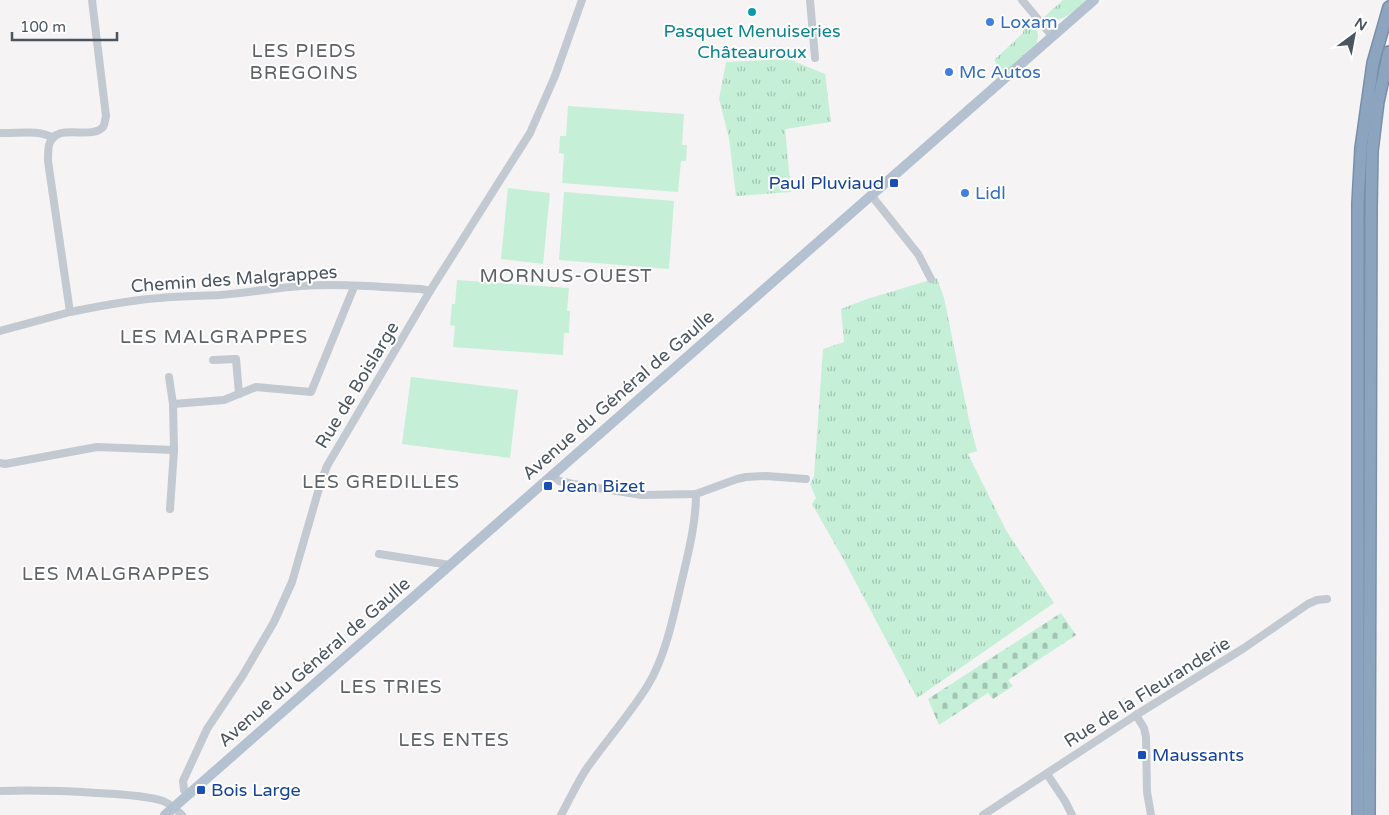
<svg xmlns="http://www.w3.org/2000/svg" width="1389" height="815" font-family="'Varela Round',sans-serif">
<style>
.grass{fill:url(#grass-tufts)}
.cemetery{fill:url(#cemetery-stones)}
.garden{fill:#c5efd7}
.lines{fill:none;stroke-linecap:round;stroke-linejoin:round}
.highway-casing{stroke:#788fab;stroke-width:14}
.minor{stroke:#c2c9d1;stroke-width:8}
.major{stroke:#b4c1d0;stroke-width:10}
.highway{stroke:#8da4bf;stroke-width:11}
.culture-dot{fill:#0f9aa8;stroke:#fff;stroke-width:2}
.shop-dot{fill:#3f7fe0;stroke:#fff;stroke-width:2}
.transit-dot{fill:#1a4fb4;stroke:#fff;stroke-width:2}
.labels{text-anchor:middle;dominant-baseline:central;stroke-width:4;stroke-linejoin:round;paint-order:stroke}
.shop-label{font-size:18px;fill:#366cbe;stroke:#fff;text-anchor:start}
.culture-label{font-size:18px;fill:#0d838f;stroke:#fff}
.transit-label{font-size:18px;fill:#164399;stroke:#fff;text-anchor:start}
.street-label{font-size:18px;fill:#4b5560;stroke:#fff}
.neighbourhood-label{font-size:19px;letter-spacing:1px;fill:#5f6368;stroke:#fff}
</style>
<defs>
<pattern id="grass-tufts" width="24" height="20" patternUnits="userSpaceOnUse" patternTransform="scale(1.25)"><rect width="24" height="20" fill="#c5efd7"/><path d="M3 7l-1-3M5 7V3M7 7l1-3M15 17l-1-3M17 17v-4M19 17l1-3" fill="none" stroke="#a2c4b2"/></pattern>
<pattern id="cemetery-stones" width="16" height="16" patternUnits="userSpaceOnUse" patternTransform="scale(1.25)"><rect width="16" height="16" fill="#c5efd7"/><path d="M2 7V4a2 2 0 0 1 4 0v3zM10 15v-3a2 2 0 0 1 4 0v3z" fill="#a2c4b2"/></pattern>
</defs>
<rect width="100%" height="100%" fill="#f5f3f3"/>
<!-- grass -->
<g class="grass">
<path d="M1063,0H1087C1076,9 1058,28 1044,17Z"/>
<path d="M1029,19C1036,28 1041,33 1036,44L1003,74L994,60L1023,33L1024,21Z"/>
<path d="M789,59L825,74L831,122L785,129L791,192L736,196L729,138L719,99L726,62Z"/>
<path d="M937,278L944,298L969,420L977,451L968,454L1007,532L1054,603L917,698L845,562L812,504L816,498L810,484L814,476L823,349L844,342L841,309L867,299Z"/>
</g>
<!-- cemetery -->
<path class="cemetery" d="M1061,613L1076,635L1008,680L1013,686L993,699L988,693L939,725L928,699Z"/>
<!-- garden -->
<g class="garden">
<path d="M568,106L684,114L682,145H687L686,161H681L678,192L562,183L564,154L559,153L560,136H566Z"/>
<path d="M508,188L550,193L543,264L501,259Z"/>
<path d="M564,192L674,201L669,269L559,260Z"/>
<path d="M457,280L569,288L567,311H570L569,333H564L563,355L453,347L455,326L450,325L452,304H455Z"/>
<path d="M411,377L518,390L510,458L402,444Z"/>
</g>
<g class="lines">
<defs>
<g id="highway">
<path d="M1358,815V203L1361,148L1373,63L1389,7"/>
<path d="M1369,815L1371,208L1372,151L1378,102L1389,52"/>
</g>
</defs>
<!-- highway casing -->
<use href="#highway" class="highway-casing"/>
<!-- minor -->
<g class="minor">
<path d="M810,0L815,58"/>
<path d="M1022,0L1052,36"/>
<path d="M0,133C17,134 38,129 53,138"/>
<path d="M871,195L918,254L931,279"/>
<path d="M70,312C100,306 129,300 160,298C180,296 200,296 220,295C247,293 273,288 300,286C340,283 381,287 421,289L430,291"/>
<path d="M0,331L70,312L48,161C48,156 48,150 49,145C56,121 90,141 103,127C105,124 105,120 106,116L92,0"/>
<path d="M213,360L236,359L239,394"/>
<path d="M169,377L173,404"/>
<path d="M0,463L5,464L97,447L174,450L173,404L224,400L256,387L311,392L354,287"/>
<path d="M552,475L559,481L573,484L642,495L696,494L737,479L746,477L766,476L806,479"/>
<path d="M170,509L174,450"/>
<path d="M379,554L450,565"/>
<path d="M1136,715L1144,728L1146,737L1147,792L1151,815"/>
<path d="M1047,774L1065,801L1072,815"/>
<path d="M0,791C33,790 65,791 97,793C117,794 145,795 163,801C171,804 176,810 182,815"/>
<path d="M187,795L184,790L183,781L207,729L243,675L274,622L292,582L320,485L327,466L430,291L530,133L555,76L582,0"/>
<path d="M561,815C570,799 577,783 587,768C607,740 630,714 648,685C666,655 673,617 681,584C688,554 696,524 696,494"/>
<path d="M983,815L1136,715L1244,648L1308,604L1317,600L1327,599"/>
</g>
<!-- major -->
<path class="major" d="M165,815L1094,0"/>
<!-- highway -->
<use href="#highway" class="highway"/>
</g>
<!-- markers -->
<circle class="culture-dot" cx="752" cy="12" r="5"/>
<g class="shop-dot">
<circle cx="990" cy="22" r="5"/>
<circle cx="949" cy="72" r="5"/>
<circle cx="965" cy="193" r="5"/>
</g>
<g class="transit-dot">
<rect x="889" y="178" width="10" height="10" rx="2.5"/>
<rect x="543" y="481" width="10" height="10" rx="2.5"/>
<rect x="1137" y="750" width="10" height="10" rx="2.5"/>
<rect x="196" y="785" width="10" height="10" rx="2.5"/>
</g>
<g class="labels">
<!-- shop labels -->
<g class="shop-label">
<text x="1000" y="22">Loxam</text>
<text x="959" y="72">Mc Autos</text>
<text x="975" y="193">Lidl</text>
</g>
<!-- culture labels -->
<g class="culture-label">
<text x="752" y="31">Pasquet Menuiseries<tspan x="752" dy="21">Châteauroux</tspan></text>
</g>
<!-- transit labels -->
<g class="transit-label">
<text x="884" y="183" text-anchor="end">Paul Pluviaud</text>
<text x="558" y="486">Jean Bizet</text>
<text x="1152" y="755">Maussants</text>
<text x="211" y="790">Bois Large</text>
</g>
<!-- street labels -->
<g class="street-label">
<text transform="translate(234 279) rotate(-4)">Chemin des Malgrappes</text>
<text transform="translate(357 385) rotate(-59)">Rue de Boislarge</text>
<text transform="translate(618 395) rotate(-41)">Avenue du Général de Gaulle</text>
<text transform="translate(314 662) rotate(-41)">Avenue du Général de Gaulle</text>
<text transform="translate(1147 692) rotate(-32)">Rue de la Fleuranderie</text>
</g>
<!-- neighbourhood labels -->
<g class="neighbourhood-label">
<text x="304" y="51">LES PIEDS<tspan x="304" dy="22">BREGOINS</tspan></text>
<text x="566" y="276">MORNUS-OUEST</text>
<text x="214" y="337">LES MALGRAPPES</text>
<text x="381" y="482">LES GREDILLES</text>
<text x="116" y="574">LES MALGRAPPES</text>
<text x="391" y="687">LES TRIES</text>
<text x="454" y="740">LES ENTES</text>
</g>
</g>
<!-- north arrow -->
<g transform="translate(1354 35) rotate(32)" stroke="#ffffff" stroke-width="4" paint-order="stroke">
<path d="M0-4L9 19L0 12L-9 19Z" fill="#4b5560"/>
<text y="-8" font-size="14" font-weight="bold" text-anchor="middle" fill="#4b5560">N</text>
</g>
<!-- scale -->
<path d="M12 32v8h105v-8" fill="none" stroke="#4b5560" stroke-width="2.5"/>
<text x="20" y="32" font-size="15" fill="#4b5560" stroke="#ffffff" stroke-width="4" paint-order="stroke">100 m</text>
</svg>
